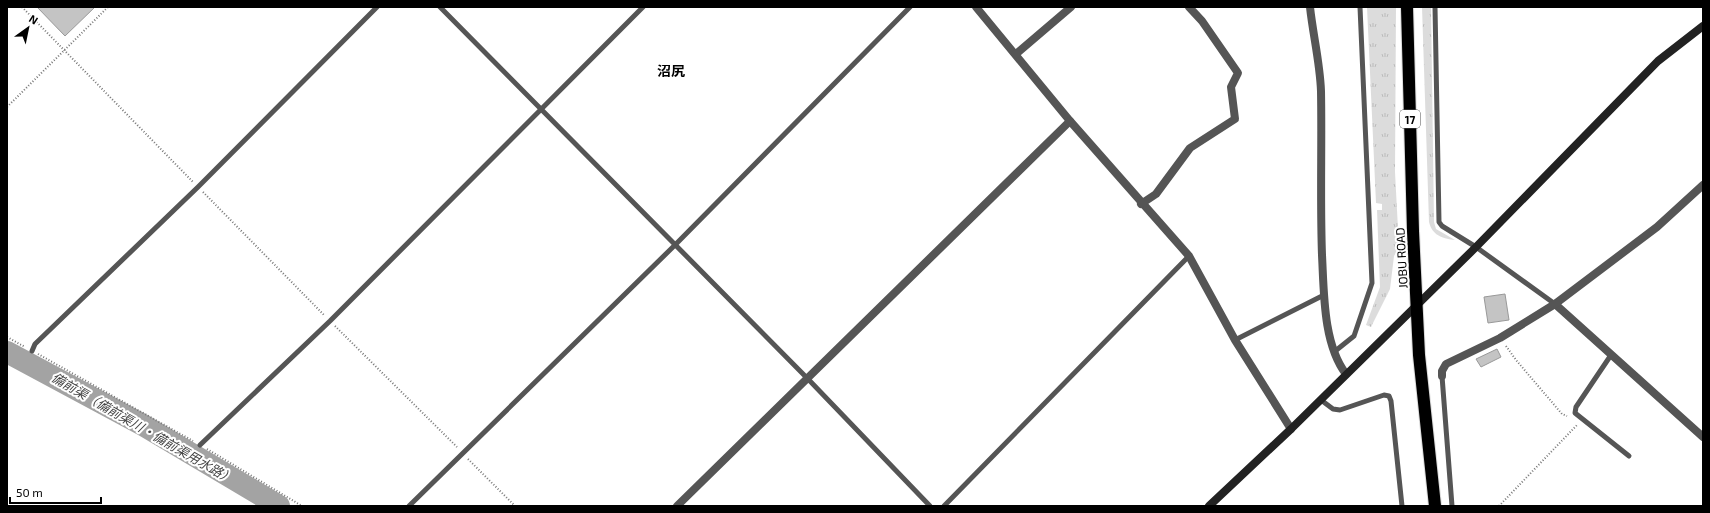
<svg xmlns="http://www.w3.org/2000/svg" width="1710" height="513" font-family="'Exo 2','Noto Sans JP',sans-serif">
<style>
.grass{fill:url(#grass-tufts)}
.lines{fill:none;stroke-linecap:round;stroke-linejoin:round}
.river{stroke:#a3a3a3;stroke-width:22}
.building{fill:#c4c4c4;stroke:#999}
.highway-casing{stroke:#dbdbdb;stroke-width:14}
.path{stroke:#777;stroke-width:2;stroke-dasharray:1 2;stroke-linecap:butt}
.lane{stroke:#555;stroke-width:5}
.street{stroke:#555;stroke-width:8}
.secondary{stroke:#222;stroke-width:8}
.highway{stroke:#000;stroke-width:12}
.labels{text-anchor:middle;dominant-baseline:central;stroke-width:4;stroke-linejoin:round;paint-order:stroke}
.shield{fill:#fff;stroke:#4c4c4c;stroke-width:1}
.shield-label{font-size:11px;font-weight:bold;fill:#000}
.street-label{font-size:12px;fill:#000;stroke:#fff}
.water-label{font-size:13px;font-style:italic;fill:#444;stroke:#fff}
.quarter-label{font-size:14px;font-weight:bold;fill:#000;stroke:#fff}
</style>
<defs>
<pattern id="grass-tufts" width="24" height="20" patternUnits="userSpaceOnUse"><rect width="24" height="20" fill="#dcdcdc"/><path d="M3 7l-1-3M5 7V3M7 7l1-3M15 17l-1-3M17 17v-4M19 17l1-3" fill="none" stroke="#bbb"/></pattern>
</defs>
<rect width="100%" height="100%" fill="#fff"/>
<!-- grass -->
<g class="grass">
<path d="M1367,7H1396L1395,172L1399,248L1394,256L1390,289L1371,327L1366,325L1380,287L1377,210H1382V204L1376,203Z"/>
<path d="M1422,7H1431L1434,222L1436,229L1455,240C1443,239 1432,235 1429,222Z"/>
</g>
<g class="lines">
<!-- river -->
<path class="river" d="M7,352L143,425L279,506"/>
</g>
<!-- building -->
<g class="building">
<path d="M37,7H95L65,36Z"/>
<path d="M1505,294L1509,320L1488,323L1484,297Z"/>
<path d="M1497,349L1501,357L1481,367L1476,359Z"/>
</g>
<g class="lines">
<defs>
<path id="highway" d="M1407,7L1413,231L1419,355L1435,506"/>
</defs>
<!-- highway casing -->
<use href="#highway" class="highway-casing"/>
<!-- path -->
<g class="path">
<path d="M22,7L193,182"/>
<path d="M7,107L108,7"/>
<path d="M203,192L325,316"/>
<path d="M335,326L457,447"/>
<path d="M7,337L25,347"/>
<path d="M1506,346L1516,360L1562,414L1567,416"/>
<path d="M38,354L193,441"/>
<path d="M207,449L302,506"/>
<path d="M468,459L515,506"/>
<path d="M1499,506L1577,425"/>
</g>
<!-- lane -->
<g class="lane">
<path d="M440,7L808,379L930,506"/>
<path d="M1435,7L1439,222L1442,226L1476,247L1555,304"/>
<path d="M1235,340L1324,295"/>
<path d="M32,351L35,344L198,187L377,7"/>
<path d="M1334,352L1354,336L1372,283L1360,7"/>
<path d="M1611,355L1576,407L1575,413L1629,456"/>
<path d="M1442,376L1452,506"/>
<path d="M1321,400L1333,409L1340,410L1384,395L1389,396L1391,401L1402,506"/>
<path d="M200,445L330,321L643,7"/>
<path d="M409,506L675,245L910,7"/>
<path d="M944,506L1189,256"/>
</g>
<!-- street -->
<g class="street">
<path d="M976,7L1070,121L1189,256L1235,340L1291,429"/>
<path d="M1310,7C1313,35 1320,63 1321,91C1322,146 1320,200 1322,255C1324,292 1323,344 1346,374"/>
<path d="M1016,54L1071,7"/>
<path d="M1141,204L1156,194L1190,148L1235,119L1231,87L1238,73L1202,21L1189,7"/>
<path d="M1555,304L1703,437"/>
<path d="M1442,376V371L1446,364L1500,338L1555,304L1657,227L1703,185"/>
<path d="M677,506L1070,121"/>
</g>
<!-- secondary -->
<path class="secondary" d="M1209,506L1291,429L1476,247L1658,61L1703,26"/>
<!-- highway -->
<use href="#highway" class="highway"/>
</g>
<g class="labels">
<!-- shield labels -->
<rect class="shield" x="1400" y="110" width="20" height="18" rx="3"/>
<g class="shield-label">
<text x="1410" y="119">17</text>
</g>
<!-- street labels -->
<g class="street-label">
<text transform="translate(1401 258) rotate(-93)">JOBU ROAD</text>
</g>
<!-- water labels -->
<g class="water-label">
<text transform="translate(143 428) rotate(30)">備前渠（備前渠川・備前渠用水路）</text>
</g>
<!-- quarter labels -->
<g class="quarter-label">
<text x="671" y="70">沼尻</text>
</g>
</g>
<!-- border -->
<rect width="1710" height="513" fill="none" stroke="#000000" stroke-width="16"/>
<!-- north arrow -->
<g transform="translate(28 28) rotate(33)" stroke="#ffffff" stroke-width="3" paint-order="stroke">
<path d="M0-3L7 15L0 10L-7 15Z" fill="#000000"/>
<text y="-6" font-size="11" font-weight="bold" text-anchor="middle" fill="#000000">N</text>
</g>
<!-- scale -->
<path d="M10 497v6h91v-6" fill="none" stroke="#000000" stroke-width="2"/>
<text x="16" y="497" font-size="12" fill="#000000" stroke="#ffffff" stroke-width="3" paint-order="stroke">50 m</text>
</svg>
